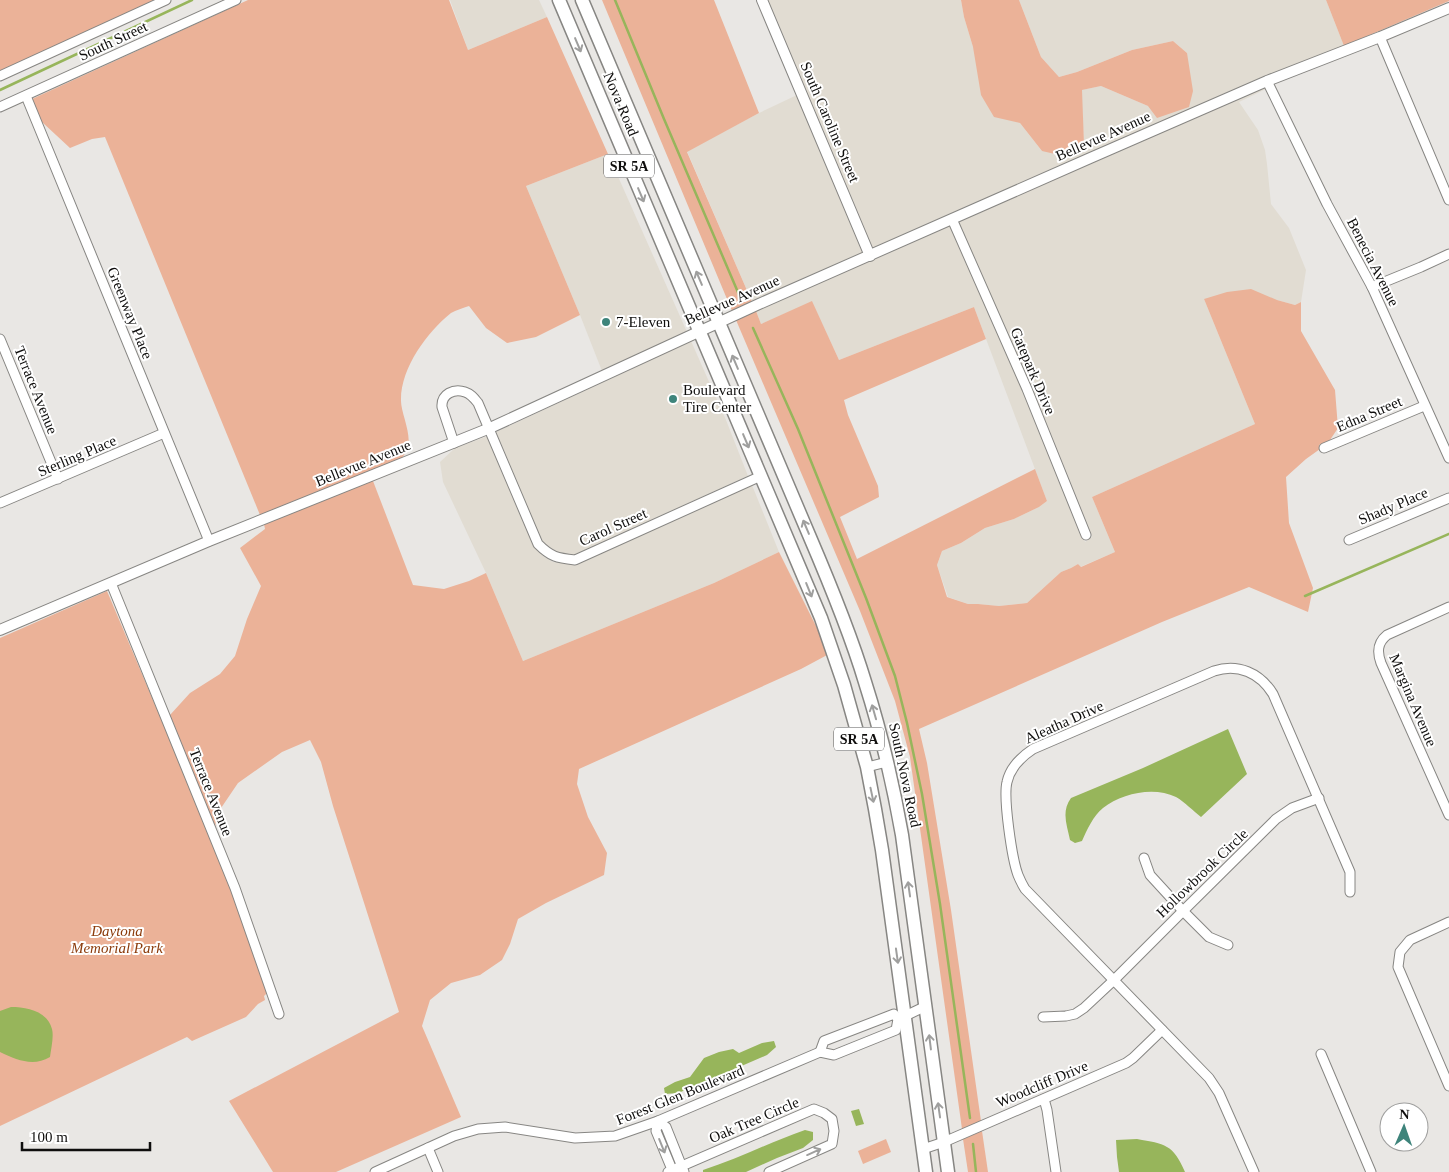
<svg xmlns="http://www.w3.org/2000/svg" width="1449" height="1172" font-family="'Times New Roman',serif">
<style>
.built{fill:#e1dcd2}
.green{fill:#ebb298}
.water{fill:#97b55b}
.lines{fill:none;stroke-linecap:round;stroke-linejoin:round}
.stream{stroke:#97b55b;stroke-width:2.5}
.minor-casing{stroke:#878683;stroke-width:11}
.tertiary-casing{stroke:#878683;stroke-width:12}
.primary-casing{stroke:#878683;stroke-width:15}
.minor{stroke:#fff;stroke-width:9}
.tertiary{stroke:#fff;stroke-width:10}
.primary{stroke:#fff;stroke-width:12}
.oneway{stroke:#9f9f9e}
.poi-dot{fill:#3e847b;stroke:#fff;stroke-width:2}
.labels{text-anchor:middle;dominant-baseline:central;stroke-width:4;stroke-linejoin:round;paint-order:stroke}
.shield{fill:#fff;stroke:#575656;stroke-width:1}
.shield-label{font-size:14px;font-weight:bold;fill:#0f0e0d}
.street-label{font-size:15px;fill:#0f0e0d;stroke:#fff}
.poi-label{font-size:15px;fill:#0f0e0d;stroke:#fff;text-anchor:start}
.park-label{font-size:15px;font-style:italic;fill:#8b3b0b;stroke:#fff}
</style>
<rect width="100%" height="100%" fill="#e9e7e4"/>
<!-- built -->
<g class="built">
<path d="M450,0H539L547,17L468,50Z"/>
<path d="M767,0H961L964,17L973,47L1020,123L1042,151L1084,144L1081,90L1101,86L1148,106L1187,53L1173,41L1132,50L1077,72L1059,77L1041,57L1019,0H1326L1344,46L1269,75L872,250Z"/>
<path d="M1265,87L1266,89L1239,102L1258,130L1265,150L1267,164L1271,204L1289,228L1306,270L1301,302L1295,305L1277,300L1204,299L1255,424L1092,497L1115,552L1080,567L1078,564L1071,568L1061,572L1027,603L999,606L978,604H968L948,597L937,565L942,551L961,543L985,528L1014,519L1039,507L1047,501L974,307L839,360L812,302L761,324L756,311L950,225L1023,391L1085,542L1092,537L1030,387L958,221Z"/>
<path d="M797,95L864,253L752,302L687,151L759,113Z"/>
<path d="M608,154L687,332L602,371L580,315L526,186Z"/>
<path d="M691,341L726,420L748,476L574,555L556,553L549,548L542,541L496,432Z"/>
<path d="M488,436L534,546L543,556L553,562L576,564L752,485L779,552L714,583L523,661L486,573L443,482L440,462L455,448Z"/>
</g>
<!-- green -->
<g class="green">
<path d="M0,0H166L0,76Z"/>
<path d="M248,0H449L468,50L547,17L608,154L526,186L580,315L536,337L507,343L486,328L469,306C463,308 456,310 451,313C427,332 400,369 401,401C401,413 413,437 407,449C406,453 403,456 401,459L260,515L105,137L92,139L70,148L42,122L32,99Z"/>
<path d="M602,0H714L759,113L687,152L752,302L732,311Z"/>
<path d="M961,0H1019L1041,57L1059,77L1077,72L1132,50L1173,41L1187,53L1193,91L1189,107L1157,118L1148,106L1101,86L1082,90L1084,144L1068,157L1042,151L1020,123L994,117L981,95L973,47L964,17Z"/>
<path d="M1326,0H1449V1L1344,46Z"/>
<path d="M1251,289L1277,300L1295,305L1301,302V331L1335,390L1338,428L1330,440L1319,445L1320,449L1306,459L1286,477L1289,523L1313,588L1308,612L1249,587L1162,622L919,729L927,763L951,910L981,1121L962,1129L910,757L895,701L860,611L736,320L756,311L761,324L812,301L839,360L974,307L986,339L844,400L848,415L878,486L879,497L840,517L857,559L1035,469L1047,501L1039,507L1014,519L985,528L961,543L942,551L937,565L947,597L968,604H978L999,606L1027,603L1061,572L1071,568L1078,564L1081,567L1115,552L1092,497L1255,424L1204,299L1227,292Z"/>
<path d="M374,480L373,481L413,585L444,589L469,581L486,573L523,661L714,583L779,552L825,644L829,654L801,669L579,769L577,784L588,817L607,853L604,875L546,903L518,919L510,944L502,960L480,975L451,983L430,1000L422,1026L461,1117L336,1172H273L229,1101L399,1012L333,806L321,762L310,740L282,752L238,783L217,814L215,828L170,715L190,693L220,674L235,656L247,619L261,586L240,548L265,529L264,524Z"/>
<path d="M107,591L161,719H162L231,890L267,993L264,996L265,1000L258,1004L246,1017L192,1041L187,1037L0,1126V638Z"/>
<path d="M982,1131L988,1172H968L963,1139Z"/>
<path d="M886,1139L891,1152L863,1164L858,1151Z"/>
</g>
<!-- water -->
<g class="water">
<path d="M1228,729L1247,774L1201,817C1193,811 1185,802 1176,797C1154,786 1122,793 1103,808C1093,816 1087,830 1082,841L1075,843L1070,840C1067,825 1061,812 1071,798L1143,768Z"/>
<path d="M11,1007C27,1007 47,1011 52,1029C54,1037 51,1049 50,1057C33,1067 17,1060 0,1052V1011Z"/>
<path d="M774,1041L776,1047L767,1055L693,1087L678,1093L665,1094L664,1088L675,1082L690,1077L704,1058L719,1052L733,1049L739,1053L762,1043Z"/>
<path d="M859,1109L864,1124L856,1126L851,1111Z"/>
<path d="M805,1130L813,1132V1140L803,1148L777,1158L746,1172H703V1170C738,1159 770,1142 805,1130Z"/>
<path d="M1137,1139C1165,1144 1173,1144 1185,1172H1119L1117,1157L1116,1140Z"/>
</g>
<g class="lines">
<!-- stream -->
<g class="stream">
<path d="M615,0L664,119L740,297"/>
<path d="M0,90L192,0"/>
<path d="M753,328L798,429L866,598L895,676L907,723L922,794L940,904L970,1118"/>
<path d="M1305,596L1449,534"/>
<path d="M973,1144L976,1172"/>
</g>
<defs>
<g id="minor">
<path d="M1380,37L1449,200"/>
<path d="M0,76L166,0"/>
<path d="M1267,81L1327,204L1372,287L1449,458"/>
<path d="M26,96L209,541"/>
<path d="M0,107L236,0"/>
<path d="M952,219L1027,389L1086,535"/>
<path d="M1372,287L1421,267L1449,254"/>
<path d="M0,339L58,479"/>
<path d="M454,443L442,407C441,394 454,388 465,392C471,394 474,398 478,403L538,544C551,557 557,558 575,560L761,476"/>
<path d="M1324,448L1424,406"/>
<path d="M0,503L164,433"/>
<path d="M1349,540L1449,498"/>
<path d="M111,583L235,888L279,1014"/>
<path d="M1449,607L1387,635C1377,643 1377,652 1381,663L1449,815"/>
<path d="M867,767L887,762"/>
<path d="M1144,858L1150,875L1183,911L1209,937L1228,945"/>
<path d="M1449,922L1410,940L1400,952L1398,967L1449,1086"/>
<path d="M894,1014L898,1019L896,1030L834,1055L820,1052L824,1041Z"/>
<path d="M1043,1017L1066,1016L1075,1014L1084,1008L1114,980L1183,911L1276,819L1292,808L1319,798"/>
<path d="M901,1018L926,1006"/>
<path d="M1321,1054L1371,1172"/>
<path d="M1044,1099L1047,1110L1056,1172"/>
<path d="M428,1148L438,1172"/>
<path d="M923,1149L944,1142L1126,1063L1133,1058L1162,1030"/>
<path d="M375,1172L454,1136L478,1129L505,1127L575,1138L615,1136L658,1121L820,1052"/>
<path d="M668,1172L814,1109L824,1113L832,1119L834,1131L832,1144L769,1172"/>
<path d="M673,1172L656,1131L658,1121L666,1127L684,1172"/>
<path d="M1254,1172L1219,1093L1209,1078L1025,889C1022,884 1020,880 1018,875C1012,859 1003,798 1007,782C1010,768 1021,757 1033,749L1214,671C1238,663 1260,673 1273,694L1350,872V892"/>
</g>
<g id="tertiary">
<path d="M762,0L870,256"/>
<path d="M0,630L209,541L490,428L759,304L1088,159L1267,81L1380,37L1449,8"/>
</g>
<g id="primary">
<path d="M559,0L807,585L821,618L844,685L867,767L875,809L882,850L926,1172"/>
<path d="M582,0L809,535C830,584 850,632 865,682C881,732 893,784 902,835L948,1172"/>
</g>
</defs>
<!-- minor casing -->
<use href="#minor" class="minor-casing"/>
<!-- tertiary casing -->
<use href="#tertiary" class="tertiary-casing"/>
<!-- primary casing -->
<use href="#primary" class="primary-casing"/>
<!-- minor -->
<use href="#minor" class="minor"/>
<!-- tertiary -->
<use href="#tertiary" class="tertiary"/>
<!-- primary -->
<use href="#primary" class="primary"/>
</g>
<!-- one-way arrows -->
<defs><path id="oneway-shaft" d="M-6 0H5M1.5-3L5.5 0L1.5 3" fill="none" stroke-width="1.6" stroke-linecap="round" stroke-linejoin="round" transform="scale(1.25)"/></defs>
<g class="oneway">
<use href="#oneway-shaft" transform="translate(578 45) rotate(67)"/>
<use href="#oneway-shaft" transform="translate(641 195) rotate(67)"/>
<use href="#oneway-shaft" transform="translate(699 278) rotate(-113)"/>
<use href="#oneway-shaft" transform="translate(735 362) rotate(-113)"/>
<use href="#oneway-shaft" transform="translate(746 441) rotate(67)"/>
<use href="#oneway-shaft" transform="translate(806 527) rotate(-113)"/>
<use href="#oneway-shaft" transform="translate(809 590) rotate(68)"/>
<use href="#oneway-shaft" transform="translate(874 712) rotate(-106)"/>
<use href="#oneway-shaft" transform="translate(872 795) rotate(78)"/>
<use href="#oneway-shaft" transform="translate(909 889) rotate(-98)"/>
<use href="#oneway-shaft" transform="translate(897 956) rotate(82)"/>
<use href="#oneway-shaft" transform="translate(930 1042) rotate(-97)"/>
<use href="#oneway-shaft" transform="translate(939 1110) rotate(-98)"/>
<use href="#oneway-shaft" transform="translate(662 1146) rotate(68)"/>
<use href="#oneway-shaft" transform="translate(814 1152) rotate(-24)"/>
</g>
<!-- markers -->
<g class="poi-dot">
<circle cx="606" cy="322" r="5"/>
<circle cx="673" cy="399" r="5"/>
</g>
<g class="labels">
<!-- shield labels -->
<g class="shield">
<rect x="604" y="154.5" width="50" height="23" rx="4"/>
<rect x="834" y="727.5" width="50" height="23" rx="4"/>
</g>
<g class="shield-label">
<text x="629" y="166">SR 5A</text>
<text x="859" y="739">SR 5A</text>
</g>
<!-- street labels -->
<g class="street-label">
<text transform="translate(113 41) rotate(-25)">South Street</text>
<text transform="translate(621 104) rotate(67)">Nova Road</text>
<text transform="translate(830 122) rotate(67)">South Caroline Street</text>
<text transform="translate(1103 136) rotate(-24)">Bellevue Avenue</text>
<text transform="translate(1373 262) rotate(63)">Benecia Avenue</text>
<text transform="translate(732 300) rotate(-24)">Bellevue Avenue</text>
<text transform="translate(130 313) rotate(68)">Greenway Place</text>
<text transform="translate(1033 371) rotate(67)">Gatepark Drive</text>
<text transform="translate(36 390) rotate(68)">Terrace Avenue</text>
<text transform="translate(1369 414) rotate(-23)">Edna Street</text>
<text transform="translate(77 456) rotate(-23)">Sterling Place</text>
<text transform="translate(363 463) rotate(-22)">Bellevue Avenue</text>
<text transform="translate(1393 506) rotate(-23)">Shady Place</text>
<text transform="translate(613 527) rotate(-24)">Carol Street</text>
<text transform="translate(1413 700) rotate(67)">Margina Avenue</text>
<text transform="translate(1064 722) rotate(-24)">Aleatha Drive</text>
<text transform="translate(905 775) rotate(78)">South Nova Road</text>
<text transform="translate(211 792) rotate(68)">Terrace Avenue</text>
<text transform="translate(1202 873) rotate(-44)">Hollowbrook Circle</text>
<text transform="translate(1042 1084) rotate(-23)">Woodcliff Drive</text>
<text transform="translate(680 1095) rotate(-22)">Forest Glen Boulevard</text>
<text transform="translate(754 1120) rotate(-23)">Oak Tree Circle</text>
</g>
<!-- poi labels -->
<g class="poi-label">
<text x="616" y="322">7-Eleven</text>
<text x="683" y="390">Boulevard<tspan x="683" dy="17">Tire Center</tspan></text>
</g>
<!-- park labels -->
<g class="park-label">
<text x="117" y="931">Daytona<tspan x="117" dy="17">Memorial Park</tspan></text>
</g>
</g>
<!-- north arrow -->
<g transform="translate(1404 1127) rotate(2)"><circle r="24" fill="#ffffff" stroke="#9f9f9e"/>
<path d="M0-4L9 19L0 12L-9 19Z" fill="#3e847b"/>
<text y="-8" font-size="14" font-weight="bold" text-anchor="middle" fill="#0f0e0d">N</text>
</g>
<!-- scale -->
<path d="M22 1142v8h128v-8" fill="none" stroke="#0f0e0d" stroke-width="2.5"/>
<text x="30" y="1142" font-size="15" fill="#0f0e0d" stroke="#ffffff" stroke-width="4" paint-order="stroke">100 m</text>
</svg>
